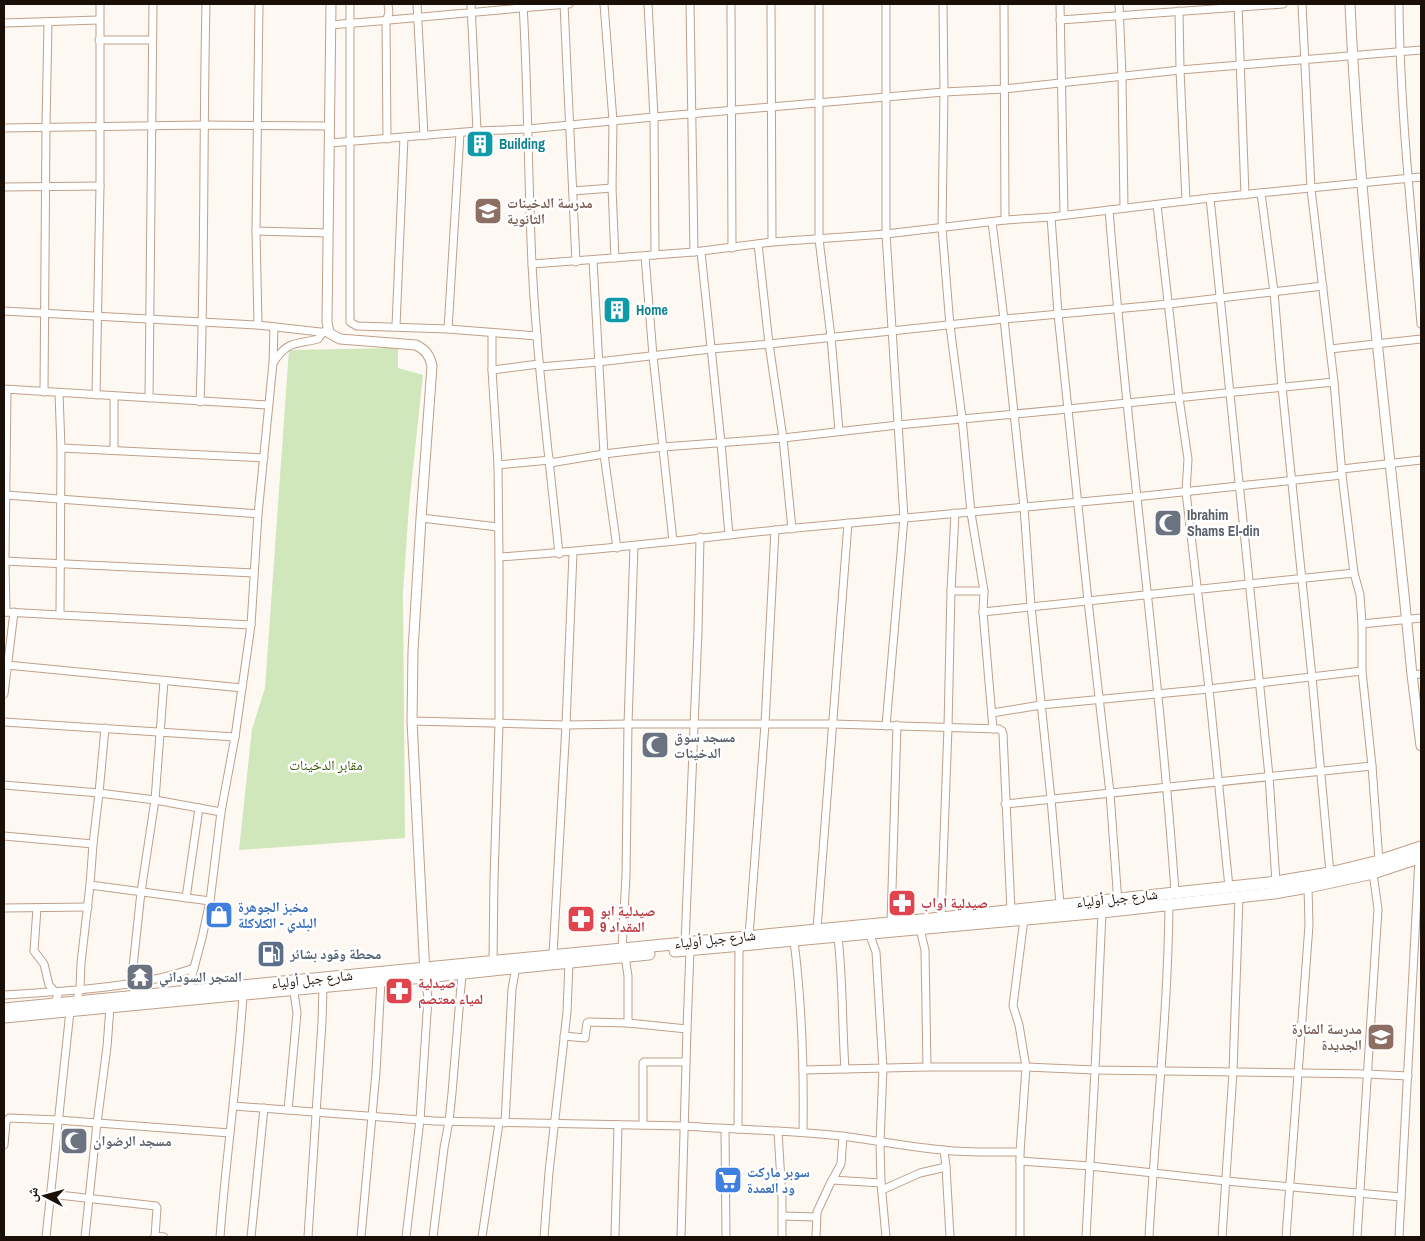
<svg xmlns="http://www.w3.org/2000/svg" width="1425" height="1241" font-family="'Archivo Narrow','Noto Naskh Arabic',sans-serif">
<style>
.green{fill:#cfe7ba}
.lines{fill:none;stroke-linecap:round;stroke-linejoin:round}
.minor-casing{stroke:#bfa089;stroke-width:9}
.tertiary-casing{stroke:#bfa089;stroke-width:11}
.primary-casing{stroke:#bfa089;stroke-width:13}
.minor{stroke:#fff;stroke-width:7}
.tertiary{stroke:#fff;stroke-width:9}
.primary{stroke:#fff;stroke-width:11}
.labels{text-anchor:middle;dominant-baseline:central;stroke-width:5;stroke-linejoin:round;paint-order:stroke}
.culture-label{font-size:14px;font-weight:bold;fill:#0d838f;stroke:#fff;text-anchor:start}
.education-label{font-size:14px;font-weight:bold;fill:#785e54;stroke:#fff;text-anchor:start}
.worship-label{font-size:14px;font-weight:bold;fill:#5b616d;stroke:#fff;text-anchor:start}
.park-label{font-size:14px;fill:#375809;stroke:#fff}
.street-label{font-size:14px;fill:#1a1007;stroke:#fff}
.health-label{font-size:14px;font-weight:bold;fill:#be3a42;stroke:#fff;text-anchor:start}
.shop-label{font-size:14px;font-weight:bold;fill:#366cbe;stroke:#fff;text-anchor:start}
.service-label{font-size:14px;font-weight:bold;fill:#4e5e75;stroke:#fff;text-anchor:start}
</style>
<rect width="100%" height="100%" fill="#fef8f3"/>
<!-- green -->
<path class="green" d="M398,348V368L423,375L409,505L403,593L405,838L239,850L252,729L265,688L289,350Z"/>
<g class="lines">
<defs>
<g id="minor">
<path d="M350,4V322L357,326L448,329L537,336"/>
<path d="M417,4L424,136"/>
<path d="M471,4L477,131"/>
<path d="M523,4C528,90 528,177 532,264C537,361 549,457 559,554"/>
<path d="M564,4L576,262"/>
<path d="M604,4L613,121L612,188L615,258"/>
<path d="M648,4L654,117L655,255"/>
<path d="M690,4L694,252"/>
<path d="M731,4L732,248"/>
<path d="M771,4L772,242"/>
<path d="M819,4V239L831,337L839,431"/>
<path d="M943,4L944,92L942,228L950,326L962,418L971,513L984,591L983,612L993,729"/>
<path d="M1004,4L1005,220"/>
<path d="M1060,4L1064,215"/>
<path d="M1119,4L1122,77L1124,208"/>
<path d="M1238,4L1245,195"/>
<path d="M1302,4L1311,189L1334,382L1342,475L1354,573L1360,595L1362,624V671L1372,766L1379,861"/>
<path d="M1399,4C1400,111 1412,217 1421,324"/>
<path d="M1179,11L1180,70L1186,201"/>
<path d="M1060,20L1283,4"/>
<path d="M4,23L99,20"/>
<path d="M331,25C411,19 490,10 569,4"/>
<path d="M99,40H152"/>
<path d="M4,128L203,125L330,126"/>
<path d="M387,139L386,21L389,13L388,4"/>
<path d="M330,143L477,131L528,129L654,117L944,92L1004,89L1180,70L1421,50"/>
<path d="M4,187L100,186"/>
<path d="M573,191L612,188"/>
<path d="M1261,193L1274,292L1282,387L1312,677L1330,873"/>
<path d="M1210,198L1269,776L1276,882"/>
<path d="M1157,205L1179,398L1188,459L1186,492L1209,689L1229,887"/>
<path d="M1109,210C1127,438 1159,664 1175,892"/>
<path d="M1051,217L1058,314L1088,601L1110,793L1118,903"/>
<path d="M992,222L1004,319L1024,507L1031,606L1051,799L1060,904"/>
<path d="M256,231L328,233"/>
<path d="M758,244L769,344L783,438L792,529"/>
<path d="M701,252L721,443L729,535"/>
<path d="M645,256L653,356L673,541"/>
<path d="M593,260L604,454L617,548"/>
<path d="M532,264L694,252L772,242L886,234L1005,220L1051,217L1210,198L1421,177"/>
<path d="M4,311L258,325L329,333"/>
<path d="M258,325L256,231L259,4"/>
<path d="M396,326L404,137"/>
<path d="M448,329L460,133"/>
<path d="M492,333V370L498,465L499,557V724L494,879L493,961"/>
<path d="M1330,349L1421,339"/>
<path d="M273,363C288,340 295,345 318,339L323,332"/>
<path d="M540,367L598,362L711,349L769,344L1004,319L1169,304L1323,286"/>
<path d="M492,370L539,364"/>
<path d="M4,389L268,405"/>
<path d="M44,392L46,127L48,22"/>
<path d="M59,393L61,448L60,615"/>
<path d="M96,395L100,186V4"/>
<path d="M149,398L153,4"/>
<path d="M200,402C205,269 203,136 206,4"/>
<path d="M61,448L264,458"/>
<path d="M114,450V396"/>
<path d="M550,463L604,454L663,447L783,438L898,425L1068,409L1334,382"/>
<path d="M498,465L550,460"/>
<path d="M1342,469L1421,460"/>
<path d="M6,495L258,514"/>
<path d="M421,518L498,527"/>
<path d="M499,557C598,551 697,538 796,528C909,517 1022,508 1135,497C1204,490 1273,482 1342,475"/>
<path d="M4,561L254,573"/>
<path d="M951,591H984"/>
<path d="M4,612L251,625"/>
<path d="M6,612L5,561L7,390"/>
<path d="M983,612L1354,573"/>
<path d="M1362,624L1421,618"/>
<path d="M7,665L242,688"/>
<path d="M1412,675L1421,674"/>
<path d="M4,694L14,612"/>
<path d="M992,713L1041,705L1209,689L1362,671"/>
<path d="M412,721L566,725L628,724H833L999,729L1002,731L1003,734L1011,911"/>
<path d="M4,722L235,737"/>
<path d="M886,726L904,518L886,234V4"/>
<path d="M4,785L99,793L155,800L221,812"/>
<path d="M1005,804L1372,766"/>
<path d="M4,836L93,844"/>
<path d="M90,885L210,901"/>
<path d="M186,898L199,808"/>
<path d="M4,908L88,907"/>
<path d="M37,908L34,951L44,964L49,985L58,995L54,1004"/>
<path d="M941,918L948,727L951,591L955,513"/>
<path d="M891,922L897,725"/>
<path d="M817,929L848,523"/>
<path d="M920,929L925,950L927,1067"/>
<path d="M869,933L876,952L883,1068L880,1142L881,1183L886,1237"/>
<path d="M749,936L765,724L775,530"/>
<path d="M838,937C843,981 842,1025 845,1069"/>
<path d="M794,941C802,1004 804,1068 803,1132"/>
<path d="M685,943L698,631L700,537"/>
<path d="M622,949L626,876L628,724L634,546"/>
<path d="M553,955L566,725L573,553"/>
<path d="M625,956L628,976V1023"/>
<path d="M187,994L202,938L210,901L221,812L235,737L251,625L258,514L273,363L274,327"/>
<path d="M4,995C55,992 110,989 160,978C172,975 183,972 194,968"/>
<path d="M133,997L136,982L133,974V967L141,892L155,800L164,681"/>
<path d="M76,1002L80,989L81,963L90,885L93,844L99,793L105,728"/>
<path d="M564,1036L585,1038L587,1023L589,1022L628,1023L687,1029"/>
<path d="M803,1070L927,1067H1026L1095,1070L1367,1074L1408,1076"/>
<path d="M234,1106L434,1121L685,1126C737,1130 789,1130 841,1136C875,1140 909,1147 943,1150C969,1153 994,1152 1020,1152"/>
<path d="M288,1110L297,1013L293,986"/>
<path d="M505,1123L512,989L516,967"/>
<path d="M643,1125V1063L644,1062H686"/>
<path d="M725,1129L726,1237"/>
<path d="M738,1129L739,946"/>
<path d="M778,1131L782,1199V1237"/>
<path d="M4,1145L6,1122L9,1118L58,1120L230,1133"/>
<path d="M944,1150L946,1167L950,1237"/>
<path d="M1020,1161L1090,1166L1226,1181L1401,1197"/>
<path d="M832,1180L881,1183"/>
<path d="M882,1190L920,1173L946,1167"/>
<path d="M50,1194L156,1206L157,1208L155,1237"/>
<path d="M782,1216L816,1217"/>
<path d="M155,1236L164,1237"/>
<path d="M46,1237L70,1011"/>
<path d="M85,1237L97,1123L107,1047L110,1007"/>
<path d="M220,1237C226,1156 238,1076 243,995"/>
<path d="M251,1237L264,1108"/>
<path d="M308,1237L322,1022L323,987"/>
<path d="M361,1237L376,1072L381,981"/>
<path d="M406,1237L420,1120L428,998L425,977"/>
<path d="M433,1237L444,1148L449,1121L452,1093L462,974"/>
<path d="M482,1237L499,1123"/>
<path d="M544,1237L549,1172L567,1012L569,962"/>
<path d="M615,1237L618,1125"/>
<path d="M681,1237L687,1029L690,950"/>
<path d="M816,1237L817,1212L830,1184L841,1164L843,1136"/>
<path d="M1020,1237V1152L1026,1067L1019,1025L1013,1006L1024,919"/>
<path d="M1086,1237L1095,1070L1102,912"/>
<path d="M1149,1237C1155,1126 1168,1016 1169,905"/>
<path d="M1222,1237L1233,1072L1239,897"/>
<path d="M1286,1237L1309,925L1308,887"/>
<path d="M1357,1237L1378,909L1373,873"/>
<path d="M1399,1237L1419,858"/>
</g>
<g id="tertiary">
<path d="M331,4L327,322L329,333L340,339L416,345C426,350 430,356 432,366L421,518L413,651L412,721L425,974"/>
<path d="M1350,4C1360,228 1391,452 1412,675L1421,746"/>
</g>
<g id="primary">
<path d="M675,951L1102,912L1274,893L1308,887L1373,873L1421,857"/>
<path d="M4,1009L941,918L1276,882L1330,873L1379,861L1421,847"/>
<path d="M4,1017L445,975L649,954"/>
</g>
</defs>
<!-- minor casing -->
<use href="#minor" class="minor-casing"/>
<!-- tertiary casing -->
<use href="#tertiary" class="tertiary-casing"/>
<!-- primary casing -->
<use href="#primary" class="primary-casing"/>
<!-- minor -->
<use href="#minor" class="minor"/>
<!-- tertiary -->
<use href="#tertiary" class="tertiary"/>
<!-- primary -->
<use href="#primary" class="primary"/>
</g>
<!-- icons -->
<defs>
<symbol id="building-square" viewBox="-11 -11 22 22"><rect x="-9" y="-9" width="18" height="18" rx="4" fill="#0f9aa8" stroke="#fff"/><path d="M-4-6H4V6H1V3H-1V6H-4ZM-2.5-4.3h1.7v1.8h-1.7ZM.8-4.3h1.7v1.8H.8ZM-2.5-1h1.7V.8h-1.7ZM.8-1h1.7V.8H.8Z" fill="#fff"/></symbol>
<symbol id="school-square" viewBox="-11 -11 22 22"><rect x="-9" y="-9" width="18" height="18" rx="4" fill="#8d6e63" stroke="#fff"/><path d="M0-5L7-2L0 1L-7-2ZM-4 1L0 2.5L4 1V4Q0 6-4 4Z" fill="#fff"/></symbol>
<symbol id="mosque-square" viewBox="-11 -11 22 22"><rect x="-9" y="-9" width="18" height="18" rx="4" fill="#6b7280" stroke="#fff"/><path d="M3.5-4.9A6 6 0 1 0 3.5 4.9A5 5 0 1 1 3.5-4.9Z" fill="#fff"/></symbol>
<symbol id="pharmacy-square" viewBox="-11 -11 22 22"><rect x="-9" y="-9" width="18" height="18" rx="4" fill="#e0444e" stroke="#fff"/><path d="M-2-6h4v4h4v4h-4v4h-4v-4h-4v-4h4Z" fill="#fff"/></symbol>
<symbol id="shop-square" viewBox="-11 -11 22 22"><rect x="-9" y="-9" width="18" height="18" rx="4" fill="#3f7fe0" stroke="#fff"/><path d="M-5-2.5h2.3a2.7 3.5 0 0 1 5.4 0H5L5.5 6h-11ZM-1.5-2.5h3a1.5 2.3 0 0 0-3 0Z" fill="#fff"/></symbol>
<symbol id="fuel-square" viewBox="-11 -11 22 22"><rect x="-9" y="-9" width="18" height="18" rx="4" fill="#5c6f8a" stroke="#fff"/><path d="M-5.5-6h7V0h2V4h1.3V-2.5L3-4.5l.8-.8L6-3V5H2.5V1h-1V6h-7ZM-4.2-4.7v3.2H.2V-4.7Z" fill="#fff"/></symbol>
<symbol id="temple-square" viewBox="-11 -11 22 22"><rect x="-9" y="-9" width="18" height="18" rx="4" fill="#6b7280" stroke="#fff"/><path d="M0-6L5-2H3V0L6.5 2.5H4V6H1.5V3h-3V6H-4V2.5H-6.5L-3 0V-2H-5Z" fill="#fff"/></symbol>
<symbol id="supermarket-square" viewBox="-11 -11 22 22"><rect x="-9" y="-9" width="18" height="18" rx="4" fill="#3f7fe0" stroke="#fff"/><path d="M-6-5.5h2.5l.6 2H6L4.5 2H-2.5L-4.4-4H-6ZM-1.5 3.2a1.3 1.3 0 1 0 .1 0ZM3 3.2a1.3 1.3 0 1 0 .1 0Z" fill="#fff"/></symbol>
</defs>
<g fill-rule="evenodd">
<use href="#building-square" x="464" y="128" width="32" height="32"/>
<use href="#school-square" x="472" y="195" width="32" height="32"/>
<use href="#building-square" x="601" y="294" width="32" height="32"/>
<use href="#mosque-square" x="1152" y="507" width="32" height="32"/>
<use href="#mosque-square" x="639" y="729" width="32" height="32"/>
<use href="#pharmacy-square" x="886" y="887" width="32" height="32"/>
<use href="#shop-square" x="203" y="899" width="32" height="32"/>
<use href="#pharmacy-square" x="565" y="903" width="32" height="32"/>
<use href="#fuel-square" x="255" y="938" width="32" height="32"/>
<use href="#temple-square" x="124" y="961" width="32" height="32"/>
<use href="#pharmacy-square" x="383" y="975" width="32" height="32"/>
<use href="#school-square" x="1365" y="1021" width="32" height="32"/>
<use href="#mosque-square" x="58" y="1125" width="32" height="32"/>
<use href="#supermarket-square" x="712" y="1164" width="32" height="32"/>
</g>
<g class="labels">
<!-- culture labels -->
<g class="culture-label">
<text x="499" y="144">Building</text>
<text x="636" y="310">Home</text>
</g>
<!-- education labels -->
<g class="education-label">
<text x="507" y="203">مدرسة الدخينات<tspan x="507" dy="16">الثانوية</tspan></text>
<text x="1362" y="1029" text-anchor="end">مدرسة المنارة<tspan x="1362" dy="16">الجديدة</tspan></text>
</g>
<!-- worship labels -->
<g class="worship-label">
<text x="1187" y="515">Ibrahim<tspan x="1187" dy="16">Shams El-din</tspan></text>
<text x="674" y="737">مسجد سوق<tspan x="674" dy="16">الدخينات</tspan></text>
<text x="159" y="977">المتجر السوداني</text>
<text x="93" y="1141">مسجد الرضوان</text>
</g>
<!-- park labels -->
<g class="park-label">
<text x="326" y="765">مقابر الدخينات</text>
</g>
<!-- street labels -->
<g class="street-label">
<text transform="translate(1117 898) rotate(-6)">شارع جبل أولياء</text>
<text transform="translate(715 939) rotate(-6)">شارع جبل أولياء</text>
<text transform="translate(312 979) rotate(-6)">شارع جبل أولياء</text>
</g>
<!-- health labels -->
<g class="health-label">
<text x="921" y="903">صيدلية اواب</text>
<text x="600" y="911">صيدلية ابو<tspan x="600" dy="16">المقداد 9</tspan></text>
<text x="418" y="983">صيدلية<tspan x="418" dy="16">لمياء معتصم</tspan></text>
</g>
<!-- shop labels -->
<g class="shop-label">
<text x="238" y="907">مخبز الجوهرة<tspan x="238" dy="16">البلدي - الكلاكلة</tspan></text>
<text x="747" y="1172">سوبر ماركت<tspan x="747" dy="16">ود العمدة</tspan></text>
</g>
<!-- service labels -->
<g class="service-label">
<text x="290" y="954">محطة وقود بشائر</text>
</g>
</g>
<!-- border -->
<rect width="1425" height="1241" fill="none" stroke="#1a1007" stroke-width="10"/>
<!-- north arrow -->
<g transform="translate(45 1196) rotate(276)" stroke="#ffffff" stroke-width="4" paint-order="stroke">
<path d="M0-4L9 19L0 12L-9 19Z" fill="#1a1007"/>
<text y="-8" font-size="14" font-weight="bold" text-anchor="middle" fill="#1a1007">ش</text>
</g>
</svg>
